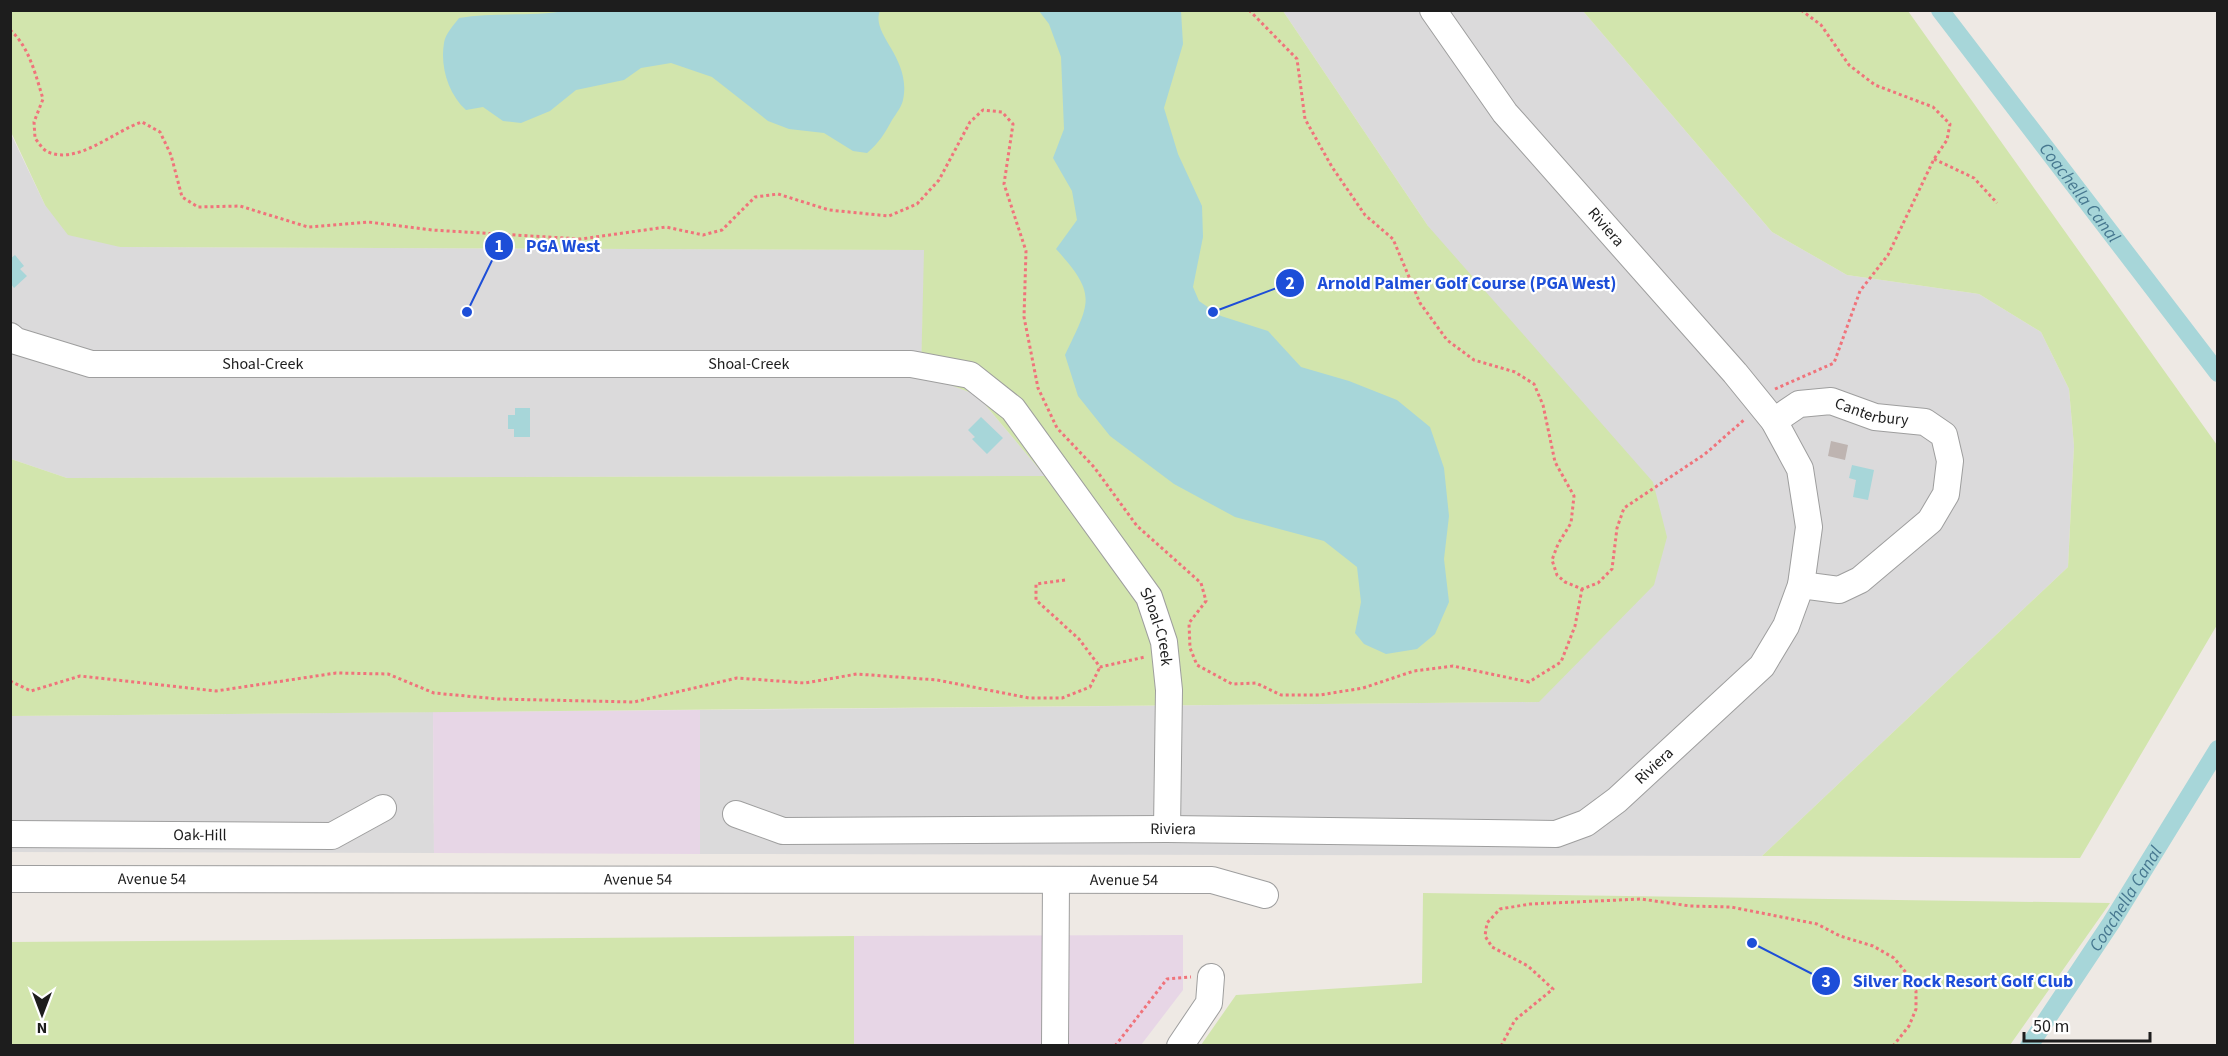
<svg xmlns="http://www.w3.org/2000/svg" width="2228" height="1056" font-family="'Source Sans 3',sans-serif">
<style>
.residential{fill:#dbdadb}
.industrial{fill:#e7d6e6}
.grass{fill:#d2e5ad}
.water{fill:#a7d6d9}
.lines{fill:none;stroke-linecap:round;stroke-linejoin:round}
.canal{stroke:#a7d6d9;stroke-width:18}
.building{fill:#beb4b1}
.minor-casing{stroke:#9e9e9e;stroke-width:28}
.path{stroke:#f0737b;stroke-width:3;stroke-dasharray:3 3;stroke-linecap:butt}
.minor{stroke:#fff;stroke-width:26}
.labels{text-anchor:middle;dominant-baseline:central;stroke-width:4.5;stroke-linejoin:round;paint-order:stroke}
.street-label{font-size:16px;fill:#1d1d1d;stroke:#fff}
.water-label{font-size:18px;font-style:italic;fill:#477890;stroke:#fff}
.leader{fill:none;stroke:#1d4ed8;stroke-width:2}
.callout-dot{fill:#1d4ed8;stroke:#fff;stroke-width:2}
.mark-label{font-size:18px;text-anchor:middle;font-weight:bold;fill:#fff}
.callout-label{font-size:18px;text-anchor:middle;font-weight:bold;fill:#1d4ed8;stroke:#fff;stroke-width:4.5;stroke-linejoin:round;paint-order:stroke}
</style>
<rect width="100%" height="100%" fill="#eee9e4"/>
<!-- residential -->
<g class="residential">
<path d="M1283,11H1583L1772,232L1847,275L1979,294L2041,332L2069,389L2074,446L2068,567L1762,856L700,854V710L1538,702L1428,226Z"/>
<path d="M10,132L45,205L120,247L925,250L921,374L977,395L1045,476L67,478L11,459Z"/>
<path d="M433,712L434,853L11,852L10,716Z"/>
</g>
<!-- industrial -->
<g class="industrial">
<path d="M700,710V854L434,853L433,712Z"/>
<path d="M1183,935V990L1141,1045H854V936Z"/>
</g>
<!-- grass -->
<g class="grass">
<path d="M10,11H1283L1428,226L1653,482L1667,537L1654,585L1539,702L11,716V459L67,478L1045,476L977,395L921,374L924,250L120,247L68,235L45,205L11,132Z"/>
<path d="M1583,11H1908L2217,445V625L2080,858L1762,856L2068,567L2074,446L2069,389L2041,332L1979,294L1847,275L1772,232Z"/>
<path d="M1423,893L2110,903L2010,1045H1201L1236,995L1422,983Z"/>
<path d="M854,936V1045H11V942Z"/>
</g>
<!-- water -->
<g class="water">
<path d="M569,10L880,11C870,34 912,58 903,100C902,106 896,114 892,120C885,133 879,143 867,153L853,151L824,133L789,129L768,121L712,77L671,63L641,68L624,80L576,90L550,111L521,123L503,121L483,107L466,110C448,94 440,66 444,43C445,34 454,25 459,18C496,11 532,18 569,10Z"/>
<path d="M1039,11H1181L1183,44L1164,108L1178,154L1202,206L1203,237L1193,287L1199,301L1221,316L1268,331L1301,367L1349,381L1397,400L1430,427L1444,468L1449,516L1444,559L1449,602L1435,634L1417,649L1386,654L1364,644L1355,633L1361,602L1357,567L1324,541L1235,517L1174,484L1110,436L1078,396L1065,355C1090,302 1098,295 1056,249L1077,220L1072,191L1053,158L1064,129L1061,57L1049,24Z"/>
<path d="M15,255L24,266L20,269L27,276L14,288L11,284L10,259Z"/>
<path d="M515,408H530V437H514V429H508V415H515Z"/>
<path d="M981,417L1003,438L987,454L972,439L975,437L968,430Z"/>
<path d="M1852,465L1874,470L1868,500L1853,497L1856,480L1849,478Z"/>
</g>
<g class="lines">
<!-- canal -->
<g class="canal">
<path id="s1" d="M1940,10L2218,373"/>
<path id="s2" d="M2029,1046L2111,923L2218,749"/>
</g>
</g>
<!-- building -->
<path class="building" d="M1831,441L1848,445L1845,460L1828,456Z"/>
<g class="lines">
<defs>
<g id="minor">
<path id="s3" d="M10,336L16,341L91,364H911L970,375L1013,409L1149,597L1164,642L1169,690L1167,829"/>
<path id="s4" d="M1774,421L1799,404L1831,401L1875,417L1925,422L1944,435L1950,461L1946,494L1930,521L1860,580L1839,590L1801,585"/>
<path id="s5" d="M736,814L783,831L1167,829L1556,834L1586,823L1617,800L1762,666L1786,626L1801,585L1809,527L1800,469L1774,421L1735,373L1505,113L1433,10"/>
<path id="s6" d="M10,834L332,836L383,808"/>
<path id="s7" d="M10,879L1212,880L1265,895"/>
<path d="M1055,1046L1056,880"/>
<path d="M1180,1046L1209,1003L1211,977"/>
</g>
</defs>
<!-- minor casing -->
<use href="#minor" class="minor-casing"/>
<!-- path -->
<g class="path">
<path d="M1249,10L1297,59L1305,119L1332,167L1365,215L1393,239L1420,303L1447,340L1474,360L1515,372L1534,384L1543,405L1555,462L1574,496L1571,523L1558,544L1552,560L1557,575L1565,582L1582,589L1598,583L1612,569L1617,528L1624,508L1705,454L1745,419"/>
<path d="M10,30C29,46 36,76 43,99L34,122L35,138C38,142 43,150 48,152C78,165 114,131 142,122L160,132L171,155L182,197L198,207L240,206L308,227L368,222L432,230L581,239L666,227L703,235L722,230L755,197L778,194L829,210L889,216L917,204L939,180L970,122L983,110L1002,112L1013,124L1004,184L1026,251L1024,317L1038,388L1057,428L1094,467L1137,526L1201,583L1206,601L1189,623L1190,648L1197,665L1232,684L1256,683L1281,695H1320L1363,688L1414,671L1453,666L1529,682L1561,662L1575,626L1582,589"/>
<path d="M1934,159L1974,178L1997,203"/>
<path d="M1775,389L1834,363L1860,291L1888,255L1934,159L1947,140L1950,124L1933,107L1875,85L1849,65L1821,25L1801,10"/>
<path d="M1065,580L1036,584V600L1079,639L1100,667L1145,657"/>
<path d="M10,681L31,691L80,676L216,691L336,673L388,674L434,693L498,699L634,702L737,678L805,683L857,674L937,680L1029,698H1062L1090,687L1100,667"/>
<path d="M1115,1046L1167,979L1191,977"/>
<path d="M1501,1046L1515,1020L1553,989L1528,966L1492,947L1485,936L1487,923L1500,909L1530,904L1641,899L1690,906L1731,907L1817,924L1840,936L1873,946L1894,958L1908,975L1916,991V1009L1909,1026L1893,1046"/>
</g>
<!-- minor -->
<use href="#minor" class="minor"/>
</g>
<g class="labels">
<!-- street labels -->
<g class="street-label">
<text transform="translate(1606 227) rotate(49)">Riviera</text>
<text stroke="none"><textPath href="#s3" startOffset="258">Shoal-Creek</textPath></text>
<text stroke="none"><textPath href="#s3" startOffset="744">Shoal-Creek</textPath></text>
<text stroke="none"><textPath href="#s4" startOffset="105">Canterbury</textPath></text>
<text stroke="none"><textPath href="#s3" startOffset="1284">Shoal-Creek</textPath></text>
<text stroke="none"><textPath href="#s5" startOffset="944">Riviera</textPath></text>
<text stroke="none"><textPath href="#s5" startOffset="440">Riviera</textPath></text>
<text stroke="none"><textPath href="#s6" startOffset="190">Oak-Hill</textPath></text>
<text stroke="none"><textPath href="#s7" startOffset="142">Avenue 54</textPath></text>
<text stroke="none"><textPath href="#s7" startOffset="628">Avenue 54</textPath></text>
<text stroke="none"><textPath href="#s7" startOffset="1114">Avenue 54</textPath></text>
</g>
<!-- water labels -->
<g class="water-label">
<text stroke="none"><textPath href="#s1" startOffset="230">Coachella Canal</textPath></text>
<text stroke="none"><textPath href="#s2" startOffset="176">Coachella Canal</textPath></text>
</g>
</g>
<!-- callouts -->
<path class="leader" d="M467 312L499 246M1213 312L1290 283M1752 943L1826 981"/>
<g class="callout-dot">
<circle cx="467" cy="312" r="6"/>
<circle cx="1213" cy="312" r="6"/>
<circle cx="1752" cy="943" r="6"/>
<circle cx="499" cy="246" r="15"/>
<circle cx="1290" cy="283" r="15"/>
<circle cx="1826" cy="981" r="15"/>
</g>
<g class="mark-label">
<text x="499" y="252">1</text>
<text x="1290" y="289">2</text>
<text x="1826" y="987">3</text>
</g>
<g class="callout-label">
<text x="563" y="252">PGA West</text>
<text x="1467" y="289">Arnold Palmer Golf Course (PGA West)</text>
<text x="1963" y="987">Silver Rock Resort Golf Club</text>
</g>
<!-- border -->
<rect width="2228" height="1056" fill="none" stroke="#1d1d1d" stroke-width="24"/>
<!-- north arrow -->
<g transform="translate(42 1014) rotate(180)" stroke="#ffffff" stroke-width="4.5" paint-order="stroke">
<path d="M0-4.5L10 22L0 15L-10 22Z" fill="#1d1d1d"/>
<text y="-9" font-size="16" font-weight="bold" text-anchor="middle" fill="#1d1d1d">N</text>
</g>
<!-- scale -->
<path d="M2024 1032v9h126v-9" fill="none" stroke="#1d1d1d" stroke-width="3"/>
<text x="2033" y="1032" font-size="18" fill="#1d1d1d" stroke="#ffffff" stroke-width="4.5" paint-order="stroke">50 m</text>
</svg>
